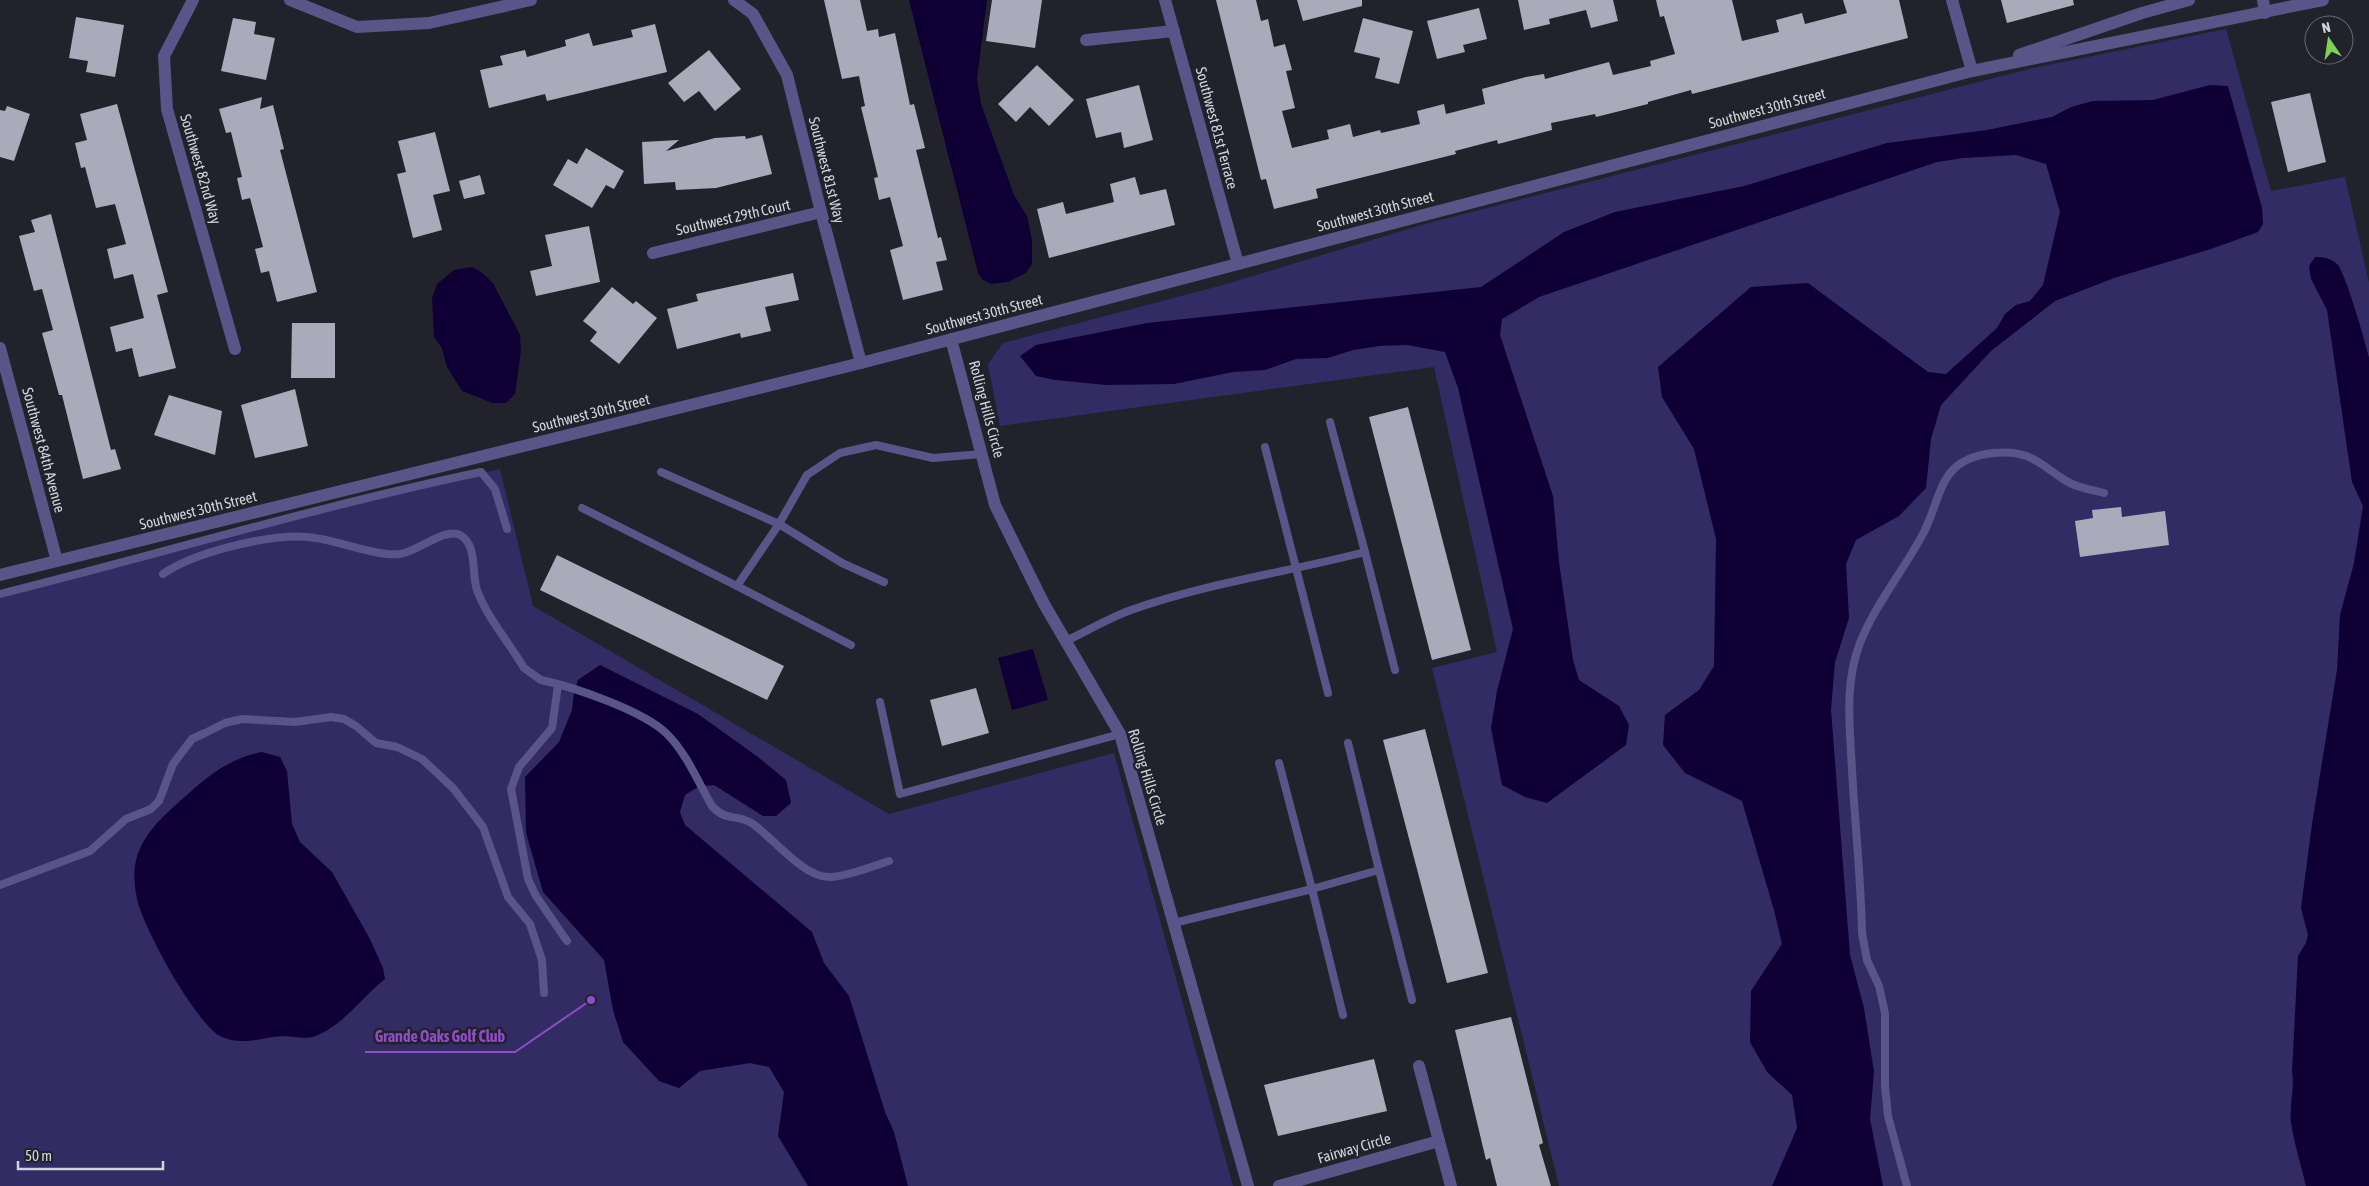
<svg xmlns="http://www.w3.org/2000/svg" width="2369" height="1186" font-family="'Asap Condensed',sans-serif">
<style>
.green{fill:#332b63}
.water{fill:#0e0034}
.building{fill:#abaaba}
.lines{fill:none;stroke-linecap:round;stroke-linejoin:round}
.service{stroke:#595589;stroke-width:8}
.minor{stroke:#595589;stroke-width:12}
.tertiary{stroke:#595589;stroke-width:12}
.labels{text-anchor:middle;dominant-baseline:central;stroke-width:5;stroke-linejoin:round;paint-order:stroke}
.street-label{font-size:15px;fill:#d4d4dc;stroke:#22222d}
.leader{fill:none;stroke:#8d4ec5;stroke-width:2}
.callout-dot{fill:#8d4ec5;stroke:#22222d;stroke-width:2}
.callout-label{font-size:16px;text-anchor:middle;font-weight:bold;fill:#8d4ec5;stroke:#22222d;stroke-width:5;stroke-linejoin:round;paint-order:stroke}
</style>
<rect width="100%" height="100%" fill="#22222d"/>
<!-- green -->
<g class="green">
<path d="M2226,29L2271,191L2345,177L2369,283V1186H1559L1432,668L1497,652L1434,367L1000,426L988,364L1003,343L1223,285L1425,224L2033,68Z"/>
<path d="M500,469L533,606L889,814L1114,753L1233,1186H0V594L332,508Z"/>
</g>
<!-- water -->
<g class="water">
<path d="M909,0H987L977,79L981,104L1014,195L1027,216L1032,240V264L1026,273L1008,282L991,284L982,279L978,273Z"/>
<path d="M2210,85L2228,86L2262,208L2263,224L2258,232L2211,249L2114,278L2055,301L1991,351L1941,405L1931,439L1926,488L1899,516L1856,540L1846,564L1849,618L1835,662L1831,710L1850,955L1864,1008L1874,1072L1870,1119L1883,1186H1772L1797,1128L1792,1095L1767,1072L1750,1042L1751,991L1782,944L1774,910L1742,801L1685,773L1663,745L1665,715L1699,690L1714,666L1716,539L1694,449L1662,397L1658,367L1751,287L1808,283L1928,372L1946,374L1997,328L2005,314L2016,305L2030,301L2043,285L2060,212L2046,164L2016,155L1963,158L1937,162L1539,297L1502,319L1500,335L1553,496L1559,562L1573,660L1579,680L1619,706L1629,725L1626,745L1547,803L1525,797L1502,785L1491,728L1497,691L1513,629L1458,388L1445,352L1407,345L1379,346L1353,350L1328,358L1296,359L1265,370L1233,372L1174,384L1107,385L1055,380L1036,376L1020,356L1036,345L1147,323L1481,287L1564,232L1615,212L1744,186L1887,143L1987,130L2052,117L2071,107L2093,101L2153,100Z"/>
<path d="M2315,257C2324,257 2331,258 2337,264C2346,273 2365,342 2369,357V1186H2306C2301,1165 2294,1143 2291,1122C2289,1104 2295,1088 2292,1072L2298,956L2306,943L2308,935L2301,908L2312,824L2337,670L2340,615L2354,563L2363,506L2352,482L2327,310L2311,279L2309,266Z"/>
<path d="M472,267L481,272L493,283L520,335L521,351L515,394L506,403H493L462,391L447,367L442,348L434,337L432,298L437,284L454,270Z"/>
<path d="M1033,649L1048,700L1012,710L998,658Z"/>
<path d="M600,665L698,714L758,757L786,780L791,803L776,816H763L714,785L698,787L685,795L680,812L685,825L812,932L824,963L849,996L885,1112L894,1132L908,1186H808L778,1136L784,1092L769,1067L750,1063L700,1071L679,1088L659,1081L623,1042L613,1010L604,960L543,892L526,833L525,777L559,742L572,710L574,693L578,680Z"/>
<path d="M262,752L280,757L287,771L292,824L300,842L332,872L370,939L383,968L385,979C363,996 344,1024 318,1035C307,1040 297,1037 285,1036C270,1036 255,1042 240,1041C234,1041 223,1038 218,1035C192,1016 147,934 138,903C134,886 132,867 139,851C149,827 169,811 188,794C210,774 233,757 262,752Z"/>
</g>
<!-- building -->
<g class="building">
<path d="M824,0H860L867,31L878,29L879,37L895,33L910,105L914,104L925,148L916,150L938,238L941,237L947,260L936,262L943,290L903,300L890,250L903,246L890,197L879,200L874,178L878,177L861,107L865,106L859,76L842,79Z"/>
<path d="M992,0H1042L1035,48L986,41Z"/>
<path d="M1216,0H1256L1261,21L1268,19L1274,47L1285,44L1292,70L1286,71L1295,108L1282,111L1292,148L1329,139L1327,130L1350,124L1353,137L1380,130L1381,133L1420,124L1417,111L1444,104L1446,114L1485,104L1482,89L1526,77L1544,74L1545,79L1609,62L1613,75L1651,66L1650,61L1675,54L1664,16L1660,17L1656,0H1732L1742,41L1779,32L1776,20L1802,13L1805,24L1847,13L1843,0H1899L1908,38L1692,94L1691,90L1648,102V104L1596,117L1595,114L1551,123L1552,130L1498,144L1497,140L1455,151L1456,154L1316,189L1318,198L1274,209L1266,179L1261,180Z"/>
<path d="M1297,0H1362V6L1303,21Z"/>
<path d="M1518,0H1613L1618,21L1591,28L1586,10L1549,19L1550,24L1524,30Z"/>
<path d="M2001,0H2073L2074,5L2007,23Z"/>
<path d="M1479,8L1487,39L1463,45L1465,52L1437,59L1427,21Z"/>
<path d="M76,17L124,25L115,77L86,72L88,61L69,58Z"/>
<path d="M233,18L256,22L254,34L275,38L266,80L221,71Z"/>
<path d="M1363,18L1413,31L1399,84L1375,78L1380,58L1354,52Z"/>
<path d="M655,24L667,72L547,101L545,94L489,108L480,70L503,65L500,56L525,50L527,57L566,46L565,40L589,33L593,46L633,37L631,30Z"/>
<path d="M709,50L741,89L715,111L699,91L684,102L668,83Z"/>
<path d="M1037,65L1074,100L1049,126L1030,107L1016,122L998,104Z"/>
<path d="M1139,85L1153,140L1124,148L1121,132L1096,138L1086,99Z"/>
<path d="M2310,93L2326,162L2288,172L2271,102Z"/>
<path d="M262,97L260,109L273,105L284,149L280,150L317,292L277,302L269,271L261,273L255,249L263,247L250,198L242,200L237,178L242,177L231,132L226,133L219,109Z"/>
<path d="M117,104L168,292L157,295L176,368L139,377L132,348L116,352L110,327L144,318L133,274L114,279L107,249L126,244L115,204L96,208L85,167L81,168L75,143L87,140L80,114Z"/>
<path d="M7,106L30,114L14,161L0,157V110L5,111Z"/>
<path d="M435,132L450,191L433,195L442,230L413,238L397,174L406,172L398,141Z"/>
<path d="M762,135L772,174L716,188L676,190L675,182L644,184L642,142L679,140L666,151L715,138L745,136L746,139Z"/>
<path d="M586,148L624,171L614,189L606,185L592,208L553,185L568,159L577,164Z"/>
<path d="M480,175L485,194L464,199L459,181Z"/>
<path d="M1135,177L1140,195L1166,189L1175,225L1049,258L1037,209L1063,202L1066,214L1114,202L1110,184Z"/>
<path d="M51,214L111,450L115,449L121,469L83,479L62,395H59L42,333L53,330L42,289L34,291L19,236L35,232L31,220Z"/>
<path d="M589,226L600,282L536,296L530,271L552,266L545,235Z"/>
<path d="M793,273L799,300L765,307L771,331L741,338L740,333L677,349L667,309L698,301L696,294Z"/>
<path d="M612,287L633,304L636,301L657,318L619,364L590,341L597,332L583,321Z"/>
<path d="M292,323H335V378H291Z"/>
<path d="M295,389L308,446L255,458L241,405Z"/>
<path d="M169,395L222,411L215,455L154,435Z"/>
<path d="M1408,407L1471,650L1432,660L1369,417Z"/>
<path d="M2121,507L2122,517L2165,511L2169,545L2080,557L2075,521L2093,518L2092,510Z"/>
<path d="M557,555L784,666L767,700L540,590Z"/>
<path d="M976,688L989,733L942,746L930,700Z"/>
<path d="M1425,729L1488,973L1447,983L1383,740Z"/>
<path d="M1511,1017L1543,1143L1539,1145L1551,1186H1497L1490,1158L1486,1160L1455,1030Z"/>
<path d="M1374,1059L1387,1111L1278,1136L1264,1085Z"/>
</g>
<g class="lines">
<!-- service -->
<g class="service">
<path d="M1330,422L1365,552"/>
<path d="M1265,447L1328,693"/>
<path d="M661,472L779,524L807,475L840,453L876,445L933,458L982,454"/>
<path d="M582,508L737,586L779,524L842,563L884,582"/>
<path d="M163,574C194,552 277,531 315,538C339,541 378,557 400,554C417,552 445,527 460,535C478,545 471,573 477,590C486,616 510,644 524,668L541,680C574,687 644,711 667,734C687,754 698,782 712,806C727,823 738,813 753,824C773,838 804,878 830,877C849,876 870,867 889,861"/>
<path d="M737,586L851,645"/>
<path d="M0,594C160,554 319,506 481,472L495,489L507,529"/>
<path d="M1066,641C1087,631 1109,618 1131,610C1207,583 1288,572 1365,552L1395,670"/>
<path d="M558,685L552,728L519,767L511,789L528,879L536,896L567,941"/>
<path d="M880,702L900,794L1120,734"/>
<path d="M1348,743L1379,870"/>
<path d="M1279,763L1312,889L1379,870L1412,1000"/>
<path d="M0,885L90,851L126,819L151,809L159,801L173,764L192,739L205,733L225,723L242,719L295,722L331,717L344,719L356,726L376,743L397,747L422,759L453,788L483,827L508,897L530,924L542,960L544,993"/>
<path d="M1174,923L1312,889L1343,1015"/>
<path d="M1907,1186L1888,1116L1885,1086V1013L1879,986L1867,960L1862,933C1861,879 1855,825 1852,770C1850,728 1844,684 1860,643C1876,603 1904,570 1924,532C1943,493 1939,459 1993,453C2031,449 2040,465 2068,482C2078,488 2093,490 2104,493"/>
</g>
<!-- minor -->
<g class="minor">
<path d="M193,0L164,56L167,109L235,349"/>
<path d="M290,0L357,27L429,23L531,0"/>
<path d="M734,0L753,14L787,75L821,212L861,363"/>
<path d="M1165,0L1238,264"/>
<path d="M1952,0L1972,71"/>
<path d="M2263,0L2265,13"/>
<path d="M1086,40L1174,31"/>
<path d="M653,253L821,212"/>
<path d="M951,339L995,505L1044,604L1120,734L1248,1186"/>
<path d="M0,348L57,561"/>
<path d="M1419,1066L1451,1186"/>
<path d="M1279,1186L1439,1141"/>
</g>
<!-- tertiary -->
<g class="tertiary">
<path d="M2019,55L2142,13L2189,0"/>
<path d="M0,575L861,363L1972,71L2323,0"/>
</g>
</g>
<g class="labels">
<!-- street labels -->
<g class="street-label">
<text transform="translate(1767 108) rotate(-15)">Southwest 30th Street</text>
<text transform="translate(1217 128) rotate(75)">Southwest 81st Terrace</text>
<text transform="translate(201 169) rotate(74)">Southwest 82nd Way</text>
<text transform="translate(827 170) rotate(76)">Southwest 81st Way</text>
<text transform="translate(1375 211) rotate(-15)">Southwest 30th Street</text>
<text transform="translate(733 217) rotate(-13)">Southwest 29th Court</text>
<text transform="translate(984 314) rotate(-15)">Southwest 30th Street</text>
<text transform="translate(987 409) rotate(75)">Rolling Hills Circle</text>
<text transform="translate(591 413) rotate(-14)">Southwest 30th Street</text>
<text transform="translate(44 450) rotate(75)">Southwest 84th Avenue</text>
<text transform="translate(198 510) rotate(-14)">Southwest 30th Street</text>
<text transform="translate(1148 777) rotate(73)">Rolling Hills Circle</text>
<text transform="translate(1354 1148) rotate(-16)">Fairway Circle</text>
</g>
</g>
<!-- callouts -->
<path class="leader" d="M591 1000L515 1052H365"/>
<circle class="callout-dot" cx="591" cy="1000" r="5"/>
<g class="callout-label">
<text x="440" y="1042">Grande Oaks Golf Club</text>
</g>
<!-- north arrow -->
<g transform="translate(2329 40) rotate(347)"><circle r="24" fill="#22222d" stroke="#696973"/>
<path d="M0-4L9 19L0 12L-9 19Z" fill="#7ed153"/>
<text y="-8" font-size="14" font-weight="bold" text-anchor="middle" fill="#d4d4dc">N</text>
</g>
<!-- scale -->
<path d="M18 1161v8h145v-8" fill="none" stroke="#d4d4dc" stroke-width="2.5"/>
<text x="25" y="1161" font-size="15" fill="#d4d4dc" stroke="#22222d" stroke-width="4" paint-order="stroke">50 m</text>
</svg>
